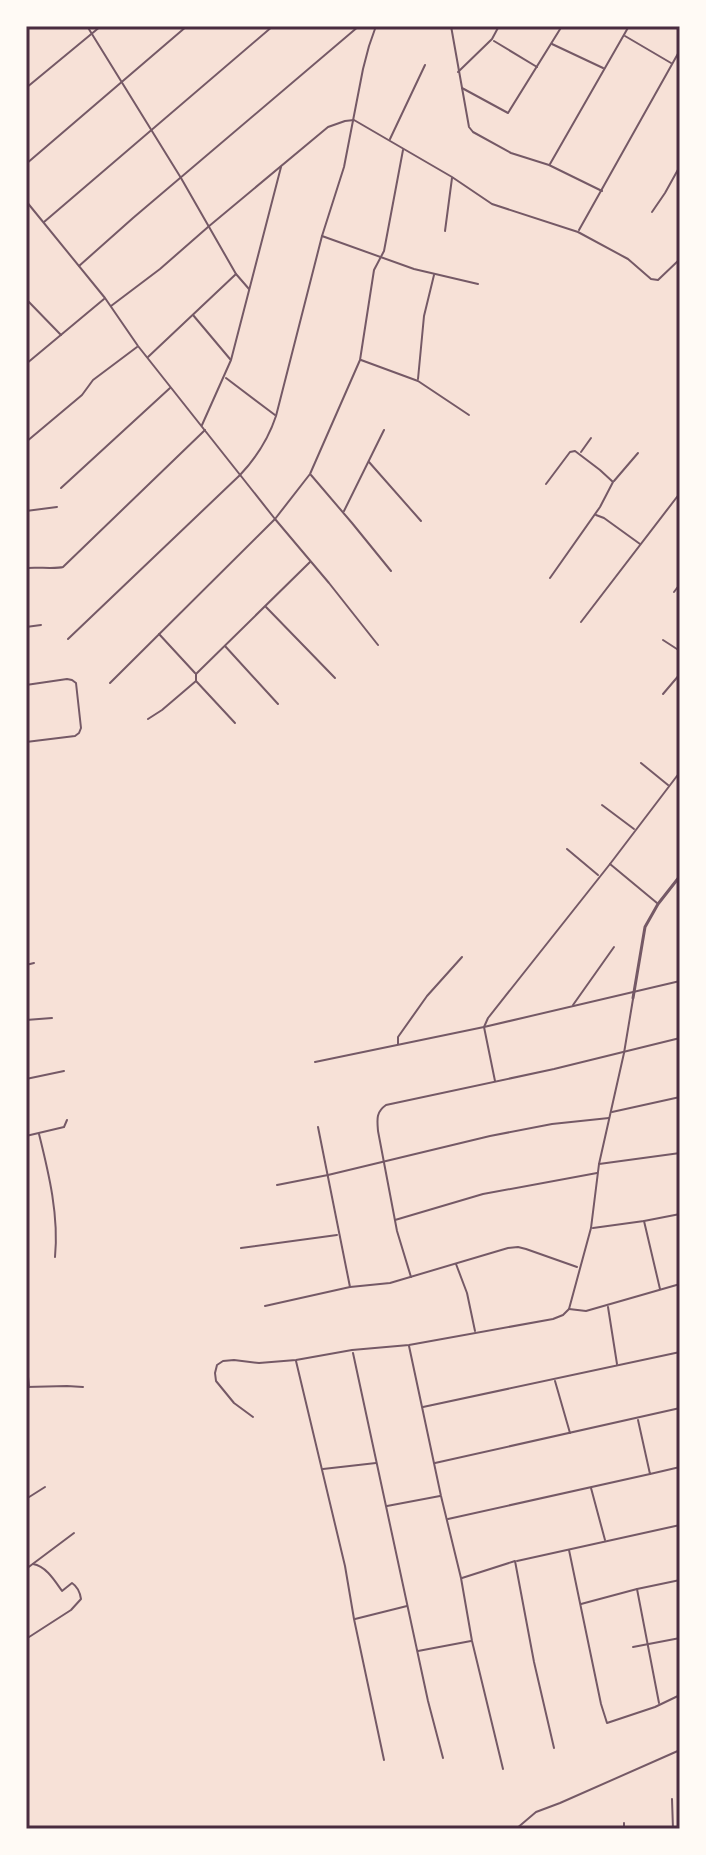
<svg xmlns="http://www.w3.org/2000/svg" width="706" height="1855" font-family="'Fira Sans',sans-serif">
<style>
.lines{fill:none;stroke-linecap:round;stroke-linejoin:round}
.minor{stroke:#755966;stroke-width:2}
.tertiary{stroke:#755966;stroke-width:3}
.neatline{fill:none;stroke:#4a2c40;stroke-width:3}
</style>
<rect width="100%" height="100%" fill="#f7e1d7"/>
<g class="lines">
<!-- minor -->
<g class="minor">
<path d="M87,26L181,178L236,274L249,289"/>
<path d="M451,26L469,127L473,132L511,153L549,165L602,191"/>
<path d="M625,36L671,63"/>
<path d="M494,41L537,67"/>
<path d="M552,44L603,68"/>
<path d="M458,72L492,39L499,26"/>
<path d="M26,88L101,26"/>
<path d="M462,88L508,113L562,26"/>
<path d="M390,139L425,65"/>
<path d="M26,164L187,26"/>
<path d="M550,164L629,26"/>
<path d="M26,201L105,298L138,346L275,519L329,583L378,645"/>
<path d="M652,212L665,193L680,166"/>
<path d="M44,222L273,26"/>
<path d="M579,230L680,50"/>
<path d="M445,231L452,178"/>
<path d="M322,236L414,269L478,284"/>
<path d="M79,266L133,218L359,26"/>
<path d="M26,299L61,335"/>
<path d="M111,306L160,269L208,227L328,127L345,121L354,120L452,177L492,204L578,232L628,259L651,279L658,280L680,259"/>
<path d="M193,315L230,359"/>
<path d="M148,357L236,274"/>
<path d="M361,360L418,381L469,415"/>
<path d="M26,364L104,299"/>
<path d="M226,378L275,415"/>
<path d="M418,379L424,316L434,275"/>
<path d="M202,425L231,360L281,167"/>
<path d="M26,442L82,395L93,380L137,347"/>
<path d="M581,452L591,438"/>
<path d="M369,462L421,521"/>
<path d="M311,475L352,523L391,571"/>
<path d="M614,481L638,453"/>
<path d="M546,484L570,452L575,451L600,470L613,482L600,507L550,578"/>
<path d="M61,488L170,388"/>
<path d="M26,511L57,507"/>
<path d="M344,511L384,430"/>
<path d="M596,515L604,518L640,544"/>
<path d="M26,568C35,567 58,569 63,567L205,430"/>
<path d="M674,592L680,584"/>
<path d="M266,607L335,678"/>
<path d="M581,622L680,493"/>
<path d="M26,627L41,625"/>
<path d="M159,634L195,673"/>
<path d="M68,639L240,475C257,457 268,440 276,416L322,236L344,167L363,69L369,46L376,26"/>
<path d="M663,640L680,651"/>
<path d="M225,646L278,704"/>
<path d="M26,672L27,683"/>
<path d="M196,681L235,723"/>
<path d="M110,683L275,519L310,474L360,360L374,270L384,251L403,150"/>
<path d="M26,685L67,679L72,680L76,683L81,728L79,733L75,736L26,742"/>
<path d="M663,694L680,674"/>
<path d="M148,719L162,710L196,681V674L310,562"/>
<path d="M641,763L668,785"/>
<path d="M602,805L634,829"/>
<path d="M567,849L598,875"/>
<path d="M610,864L657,903"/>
<path d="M26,965L34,963"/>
<path d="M573,1005L614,947"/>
<path d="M26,1020L52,1018"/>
<path d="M398,1044V1037L427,996L462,957"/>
<path d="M315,1062L484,1027L680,981"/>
<path d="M26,1079L64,1071"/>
<path d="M495,1081L484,1027L488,1018L610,864L680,772"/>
<path d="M612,1112L680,1097"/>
<path d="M318,1127L350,1287"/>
<path d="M39,1134C49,1174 59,1216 55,1257"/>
<path d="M26,1136L64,1127L67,1120"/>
<path d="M599,1164L680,1153"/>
<path d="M277,1185L328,1175L490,1136L552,1124L609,1118"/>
<path d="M395,1220L483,1194L597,1173"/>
<path d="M644,1221L660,1289"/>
<path d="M593,1228L644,1221L680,1214"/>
<path d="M241,1248L337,1235"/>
<path d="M456,1264L467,1293L475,1331"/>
<path d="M411,1277L397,1231L378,1131C377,1119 376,1112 386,1105L554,1069L680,1038"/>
<path d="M265,1306L350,1287L390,1283L508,1248L518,1247L526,1249L577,1267"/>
<path d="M608,1307L617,1364"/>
<path d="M569,1309L586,1311L680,1284"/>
<path d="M409,1346L441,1496L461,1578L472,1641L503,1769"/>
<path d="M353,1353L428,1701L443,1758"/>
<path d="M26,1356L29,1387"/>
<path d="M296,1361L345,1566L354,1619L384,1760"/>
<path d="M555,1381L570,1433"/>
<path d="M26,1387L67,1386L83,1387"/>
<path d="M423,1407L680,1352"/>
<path d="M253,1417L234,1403L216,1381L215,1373L217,1365L223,1361L234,1360L259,1363L296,1360L352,1350L409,1345L553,1319L563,1315L569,1309L591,1228L599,1164L624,1053L633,999"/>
<path d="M638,1420L650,1474L680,1467"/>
<path d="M435,1463L680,1408"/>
<path d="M323,1469L376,1463"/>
<path d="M591,1488L605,1540"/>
<path d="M26,1499L45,1487"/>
<path d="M387,1506L440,1496"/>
<path d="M448,1519L650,1474"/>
<path d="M569,1550L601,1704L607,1723L655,1707L680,1695"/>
<path d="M517,1561L680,1525"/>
<path d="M26,1569L74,1533"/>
<path d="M462,1578L515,1561L534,1662L554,1748"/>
<path d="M637,1589L659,1703"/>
<path d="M581,1604L637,1589L680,1580"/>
<path d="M355,1619L407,1606"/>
<path d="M26,1639L71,1610L81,1599C80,1592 78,1587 72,1583L62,1591C55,1581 46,1566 33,1564"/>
<path d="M633,1647L680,1638"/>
<path d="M418,1651L471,1641"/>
<path d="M672,1799L673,1829"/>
<path d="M516,1829L536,1812L560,1803L680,1750"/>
<path d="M624,1829V1823"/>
</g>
<!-- tertiary -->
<path class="tertiary" d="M633,998L645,927L658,904L680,876"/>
</g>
<!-- border -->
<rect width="706" height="1855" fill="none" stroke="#fffaf5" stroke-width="56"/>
<rect x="28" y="28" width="650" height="1799" class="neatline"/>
</svg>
